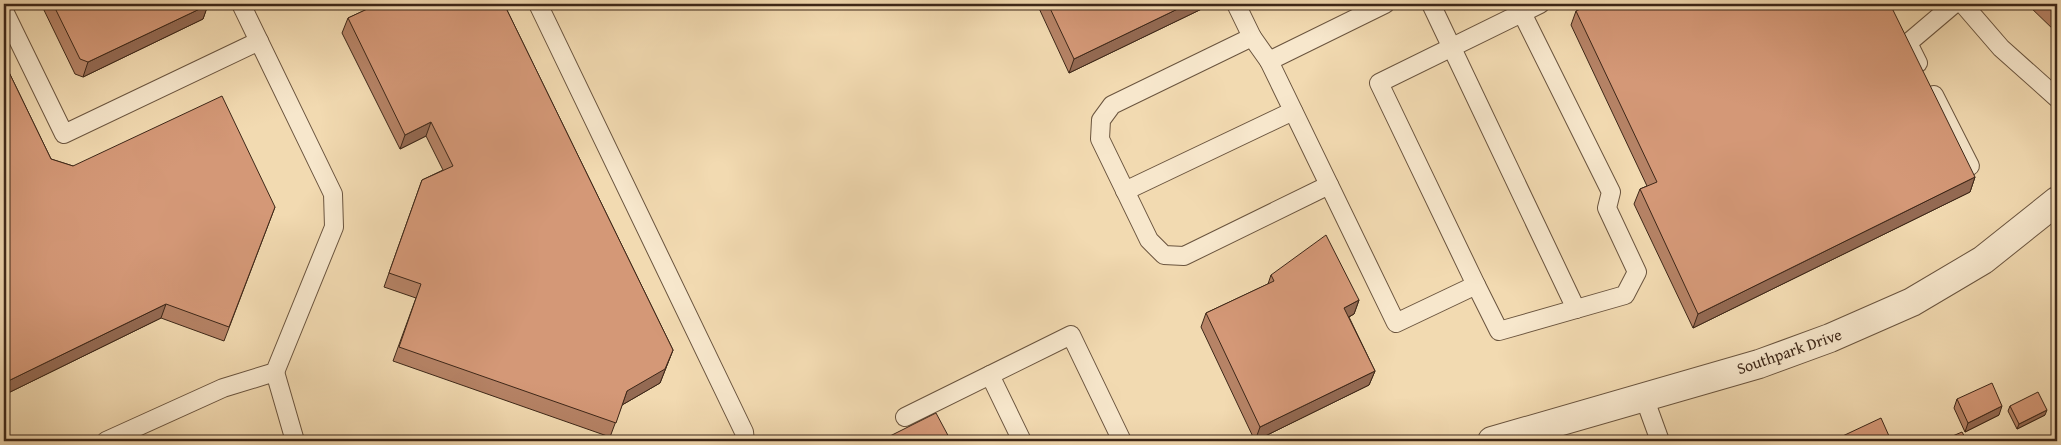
<svg xmlns="http://www.w3.org/2000/svg" width="2061" height="445" font-family="'Gentium Book Plus',serif">
<style>
.lines{fill:none;stroke-linecap:round;stroke-linejoin:round}
.service-casing{stroke:#6a543e;stroke-width:20}
.minor-casing{stroke:#6a543e;stroke-width:30}
.service{stroke:#f7e7cc;stroke-width:18}
.minor{stroke:#f7e7cc;stroke-width:28}
.wall{fill:#b68366;stroke:#3d2718}
.shaded-wall{fill:#946a53;stroke:#3d2718}
.building{fill:#d49877;stroke:#3d2718}
.labels{text-anchor:middle;dominant-baseline:central;stroke-width:4;stroke-linejoin:round;paint-order:stroke}
.street-label{font-size:16px;fill:#3d2718;stroke:#f7e7cc}
</style>
<rect width="100%" height="100%" fill="#f2dab1"/>
<filter id="stains"><feTurbulence type="fractalNoise" baseFrequency=".004" numOctaves="4"/><feColorMatrix values="0 0 0 0 .2 0 0 0 0 .09 0 0 0 0 .02 0 0 0 .5 -.17"/></filter>
<radialGradient id="worn" r=".72"><stop offset=".6" stop-color="#630" stop-opacity="0"/><stop offset="1" stop-color="#630" stop-opacity=".3"/></radialGradient>
<g class="lines">
<defs>
<g id="service">
<path d="M538,4L744,432L745,441"/>
<path d="M1236,4L1252,37"/>
<path d="M1385,4L1269,61L1396,323L1476,285L1379,83L1540,4"/>
<path d="M1431,4L1576,309"/>
<path d="M1963,4L2001,48L2057,98"/>
<path d="M4,11L64,134L259,41"/>
<path d="M1269,61L1252,37L1112,105L1101,120L1100,139L1149,240L1164,255L1184,256L1329,185"/>
<path d="M1918,63L1908,43L1954,4"/>
<path d="M1934,95L1970,166"/>
<path d="M1125,191L1293,111"/>
<path d="M1476,285L1499,331L1625,295L1637,272L1607,208L1611,192L1522,13"/>
<path d="M275,372L295,441"/>
<path d="M990,375L1022,441"/>
<path d="M1644,397L1660,441"/>
<path d="M905,417L1071,335L1122,441"/>
<path d="M106,441L223,388L275,372L334,227L333,194L241,4"/>
</g>
<path id="minor" d="M1492,441L1759,364L1830,338L1912,302L1983,260L2057,201"/>
</defs>
<!-- service casing -->
<use href="#service" class="service-casing"/>
<!-- minor casing -->
<use href="#minor" class="minor-casing"/>
<!-- service -->
<use href="#service" class="service"/>
<!-- minor -->
<use href="#minor" class="minor"/>
</g>
<!-- wall -->
<g class="wall">
<path d="M41,4H208L203,19L83,77L75,74Z"/>
<path d="M370,4H504L673,350L660,383L622,405L610,437L393,361L416,298L384,287L422,180L443,170L426,136L400,149L342,33L348,18L372,7Z"/>
<path d="M1037,4H1212L1069,73Z"/>
<path d="M2027,4H2057V33Z"/>
<path d="M1576,11L1975,177L1970,192L1693,328L1634,204L1640,189L1647,186L1571,25Z"/>
<path d="M4,62L51,159L73,166L275,207L224,341L161,318L4,395Z"/>
<path d="M1271,275L1359,300L1354,314L1349,317L1375,371L1369,385L1255,441L1201,327L1206,313L1268,284Z"/>
<path d="M1957,399L1999,415L1965,432L1954,408Z"/>
<path d="M2010,406L2045,415L2017,429L2008,411Z"/>
</g>
<!-- shaded-wall -->
<g class="shaded-wall">
<path d="M1188,4H1212L1069,73L1074,59Z"/>
<path d="M208,5L203,19L83,77L88,62Z"/>
<path d="M431,122L426,136L400,149L405,135Z"/>
<path d="M1975,177L1970,192L1693,328L1698,314Z"/>
<path d="M1359,300L1354,314L1339,322L1344,308Z"/>
<path d="M166,304L161,318L4,395V383Z"/>
<path d="M673,350L660,383L622,405L627,391Z"/>
<path d="M1375,371L1369,385L1255,441L1260,427Z"/>
<path d="M2002,406L1999,415L1965,432L1968,423Z"/>
<path d="M2047,410L2045,415L2017,429L2019,424Z"/>
<path d="M1889,436L1888,441H1879Z"/>
</g>
<!-- building -->
<g class="building">
<path d="M53,4H208V5L88,62L80,59Z"/>
<path d="M378,4H504L673,350L665,369L627,391L616,423L399,347L421,284L389,273L422,180L453,166L431,122L405,135L348,18Z"/>
<path d="M1048,4H1188L1074,59Z"/>
<path d="M1591,4H1890L1975,177L1698,314L1640,189L1657,182L1576,11Z"/>
<path d="M2047,4H2057V14Z"/>
<path d="M4,62L51,159L73,166L222,96L275,207L229,327L166,304L4,383Z"/>
<path d="M1326,235L1359,300L1344,308L1375,371L1260,427L1206,313L1274,281L1271,275Z"/>
<path d="M1992,383L2002,406L1968,423L1957,399Z"/>
<path d="M2038,392L2047,410L2019,424L2010,406Z"/>
<path d="M936,413L951,441H880Z"/>
<path d="M1881,418L1889,436L1879,441H1832Z"/>
<path d="M1962,432L1967,441H1941Z"/>
</g>
<g class="labels">
<!-- street labels -->
<g class="street-label">
<text transform="translate(1789 351) rotate(-19)">Southpark Drive</text>
</g>
</g>
<!-- margin -->
<rect width="2061" height="445" fill="none" stroke="#f2dab1" stroke-width="20"/>
<rect x="5" y="5" width="2051" height="435" fill="none" stroke="#3d2718" stroke-width="2.5"/>
<rect x="10" y="10" width="2041" height="425" fill="none" stroke="#3d2718"/>
<rect width="100%" height="100%" filter="url(#stains)"/>
<rect width="100%" height="100%" fill="url(#worn)"/>
</svg>
